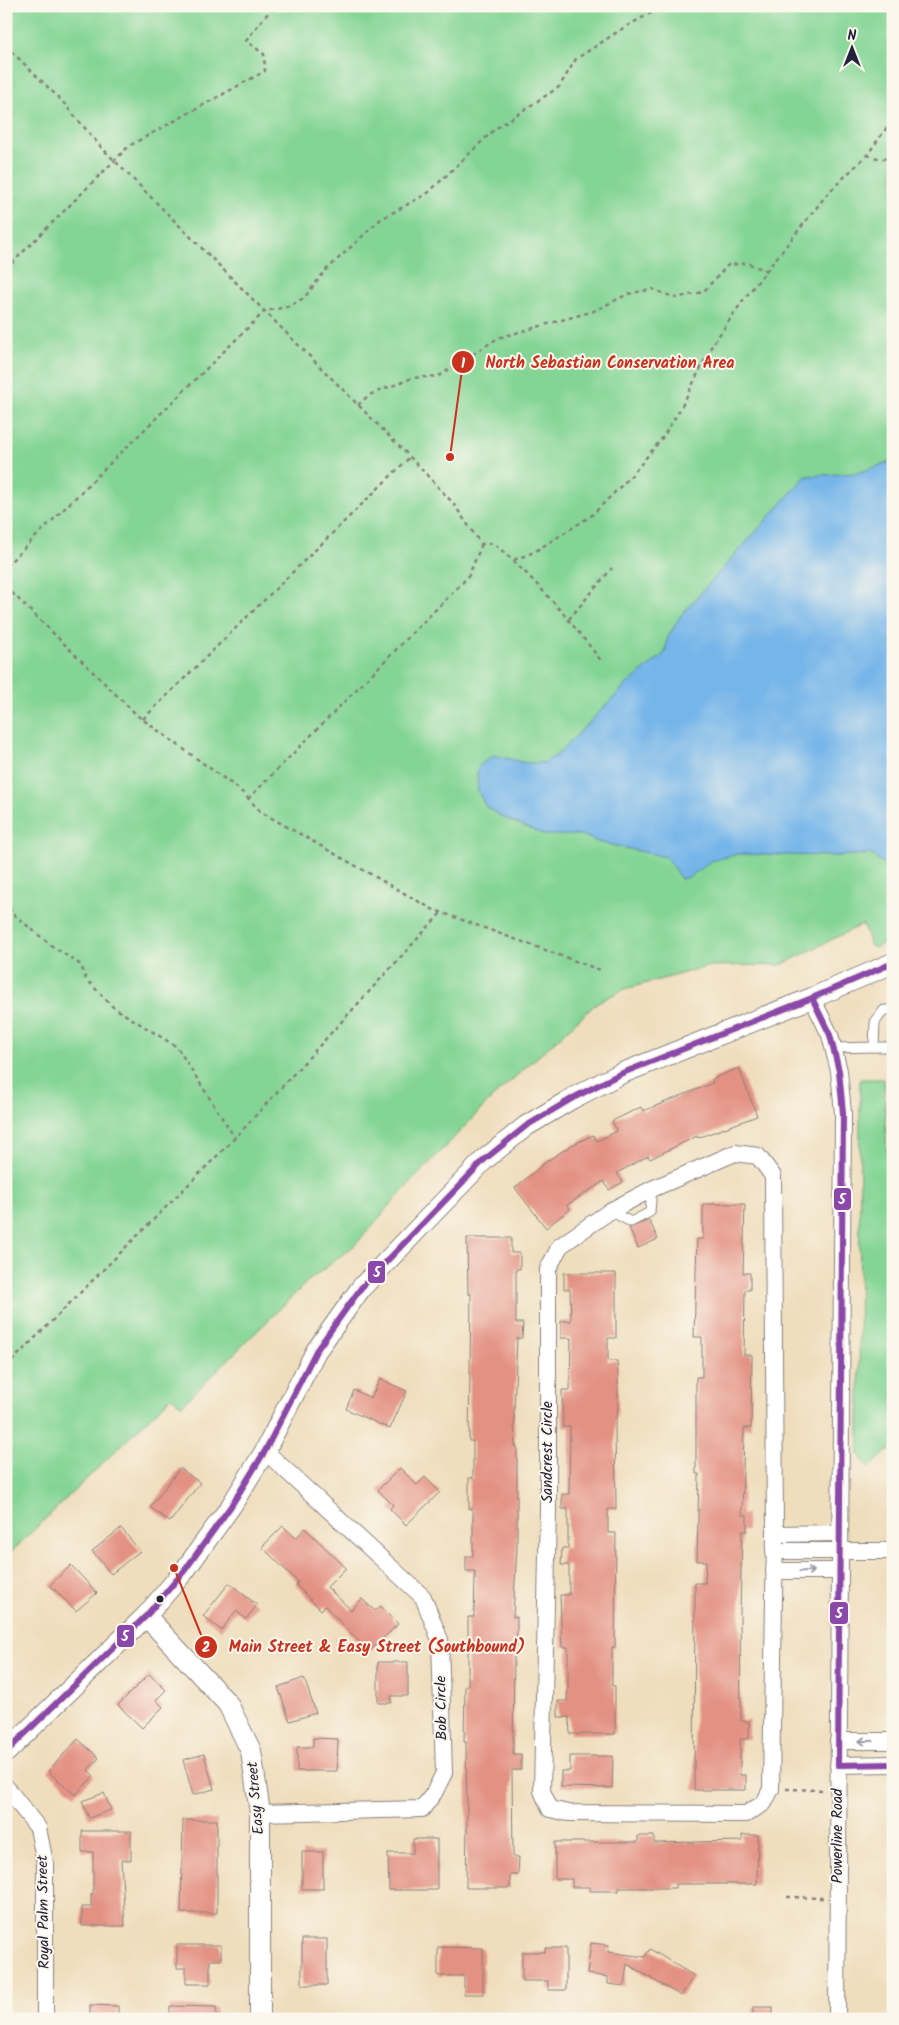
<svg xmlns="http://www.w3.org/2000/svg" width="899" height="2025" font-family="Kalam,sans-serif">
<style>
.green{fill:#84d595;stroke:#537c68}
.water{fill:#75b5e9;stroke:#4c6c92}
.building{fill:#e39182}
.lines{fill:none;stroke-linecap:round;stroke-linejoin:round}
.service-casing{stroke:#88807c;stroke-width:11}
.minor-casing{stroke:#88807c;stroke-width:18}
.tertiary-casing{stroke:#88807c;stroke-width:22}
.path{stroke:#88807c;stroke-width:2.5;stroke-dasharray:4 4;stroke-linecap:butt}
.service{stroke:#fff;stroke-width:9}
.minor{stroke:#fff;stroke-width:16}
.tertiary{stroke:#fff;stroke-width:20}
.bus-1-casing{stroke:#fbf7ec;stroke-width:10}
.bus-1{stroke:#8a48a9;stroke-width:6}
.oneway{stroke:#9c9ca7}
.bus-dot{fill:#22223b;stroke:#fbf7ec;stroke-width:2}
.labels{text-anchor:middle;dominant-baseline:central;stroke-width:4;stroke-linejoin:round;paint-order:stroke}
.street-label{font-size:15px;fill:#22223b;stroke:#fbf7ec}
.leader{fill:none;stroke:#c8321e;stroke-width:2}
.callout-dot{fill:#c8321e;stroke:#fbf7ec;stroke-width:2}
.mark-label{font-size:15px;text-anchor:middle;font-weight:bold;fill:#fff}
.callout-label{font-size:16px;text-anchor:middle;font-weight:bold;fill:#c8321e;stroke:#fbf7ec;stroke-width:4;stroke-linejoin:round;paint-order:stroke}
.line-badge{stroke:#fbf7ec;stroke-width:2}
.badge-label{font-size:14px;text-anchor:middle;font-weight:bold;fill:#fff}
</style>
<rect width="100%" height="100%" fill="#fbf7ec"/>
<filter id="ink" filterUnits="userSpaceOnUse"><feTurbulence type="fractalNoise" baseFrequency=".02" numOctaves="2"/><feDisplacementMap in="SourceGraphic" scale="10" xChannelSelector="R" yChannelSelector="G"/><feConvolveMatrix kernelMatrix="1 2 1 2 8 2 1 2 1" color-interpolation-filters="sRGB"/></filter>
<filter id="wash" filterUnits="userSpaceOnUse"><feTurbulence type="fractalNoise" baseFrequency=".0096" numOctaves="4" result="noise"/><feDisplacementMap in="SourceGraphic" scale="20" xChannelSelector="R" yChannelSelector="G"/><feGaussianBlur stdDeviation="1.12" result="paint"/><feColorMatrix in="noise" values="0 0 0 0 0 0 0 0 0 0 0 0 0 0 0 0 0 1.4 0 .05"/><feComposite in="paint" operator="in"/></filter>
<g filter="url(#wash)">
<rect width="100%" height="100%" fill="#efddbc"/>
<!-- green -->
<g class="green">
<path d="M6,6H893V938L875,948L870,945L863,924L781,965L710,966L625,989L598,1002L491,1099L410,1183L355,1245L307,1282L182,1405L171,1397L6,1557Z"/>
<path d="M860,1079H884L890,1241H893V1446L869,1468L859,1455Z"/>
</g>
<!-- water -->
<path class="water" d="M893,461V866L885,864L870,854L835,856L737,854L711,861L689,877L681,879L666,857L598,842L582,835H545L502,817L486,807L478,791L477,773L480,765L494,755L526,763H544L558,754L626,685L665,653L668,637L681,615L806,476L857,473Z"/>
<g id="blocks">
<!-- building -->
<g class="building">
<path d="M739,1068L757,1116L698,1138L697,1136L650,1159L648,1156L617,1173L623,1182L609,1190L604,1181L567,1205L570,1209L546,1228L515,1188L547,1161L572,1145L593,1135L597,1141L617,1131L612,1121L641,1107L643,1111L713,1083L712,1079Z"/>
<path d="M703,1204H745L743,1273H750V1290H745L744,1355H752L751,1428H744L742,1515H747V1531H742L740,1613L741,1721H749V1739H740V1775H746V1790H694L695,1583H705L706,1561H697L699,1474H696V1377H702V1337H694L697,1239H703Z"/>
<path d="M649,1220L658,1239L638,1248L629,1228Z"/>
<path d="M467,1238H511V1253H520V1269H516V1323H523L522,1338H517L514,1411L515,1446H517V1548L513,1617H517V1647H514L513,1754H521V1770H512L513,1857H519L518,1875H510V1888H466L467,1819L466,1742H464L465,1686H468V1617H474L475,1578V1571H466V1556H473V1509H469V1478H473V1441H469L471,1294H468Z"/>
<path d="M564,1273H616V1338H608V1361H617L618,1377V1407L615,1424L616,1509H608V1533H616L615,1647H612V1686H615V1734H570L569,1717H558V1701H567L568,1686V1647H562L560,1595H569V1565H561L562,1548H568V1509H562V1494H569L570,1427H563L562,1390H570L571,1338H561V1321H571L570,1289H564Z"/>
<path d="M380,1379L407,1391L390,1429L346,1409L354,1390L371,1398Z"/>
<path d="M180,1468L200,1483L170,1522L150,1507Z"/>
<path d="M400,1468L417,1485L425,1477L440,1492L406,1525L390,1509L393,1505L378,1490Z"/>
<path d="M283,1526L296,1538L305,1528L346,1568L327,1587L351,1610L362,1599L375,1611L381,1606L398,1624L369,1652L325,1606L321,1610L296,1585L298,1582L262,1547Z"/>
<path d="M121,1528L140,1551L111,1574L92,1551Z"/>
<path d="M71,1565L97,1593L76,1611L50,1585Z"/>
<path d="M229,1583L257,1605L246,1619L236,1611L221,1630L203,1616Z"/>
<path d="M378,1662H408V1696H391V1703H378Z"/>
<path d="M149,1674L166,1690L156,1700L163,1707L142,1728L118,1705Z"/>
<path d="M304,1678L316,1713L290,1721L278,1687Z"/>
<path d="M313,1738L338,1739L337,1771H297V1747H313Z"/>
<path d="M78,1739L99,1758L88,1770L94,1776L75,1795L48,1771Z"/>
<path d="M204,1754L214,1789L193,1795L183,1760Z"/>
<path d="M570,1756H613L612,1788L561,1787V1771H570Z"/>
<path d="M104,1793L111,1810L89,1818L82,1801Z"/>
<path d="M183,1820H217V1913H181Z"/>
<path d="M82,1831H131V1860H121L125,1926H82V1907H91V1894H93V1852H82Z"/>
<path d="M742,1835H758L757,1884H675V1888H619V1891H590V1887H572V1879H555V1842H638V1836H654V1843L742,1841Z"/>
<path d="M413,1839H437V1890H389L388,1853H413Z"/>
<rect x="302" y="1852" width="21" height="37"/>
<rect x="302" y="1939" width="25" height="46"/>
<path d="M591,1943L609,1945L608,1952L645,1957L650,1949L694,1976L681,1996L627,1964L624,1986L608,1984V1977L587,1974Z"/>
<path d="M177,1945H221V1960H210V1984H186V1968H177Z"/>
<path d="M438,1947L483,1948V1994H464V1976H438Z"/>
<path d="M545,1948H566V1990H548V1981H522V1952H545Z"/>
<path d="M90,2005L118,2006V2019H90Z"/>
<path d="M170,2006L216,2007V2019H170Z"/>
<rect x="753" y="2007" width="20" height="12"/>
</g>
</g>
</g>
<g filter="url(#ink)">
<use href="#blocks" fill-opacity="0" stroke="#88807c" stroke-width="1"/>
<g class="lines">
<defs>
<g id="service">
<path d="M874,1047H893"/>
<path d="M834,1048L874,1047L875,1022L884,1010H893"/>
<path d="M610,1211L631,1222L650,1212L652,1189"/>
</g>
<g id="minor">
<path d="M812,998L830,1035L839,1071L843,1113L837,2019"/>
<path d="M735,1153L758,1156L773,1176L775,1534L771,1789L764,1803L746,1814L568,1813L550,1809L542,1791L548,1509V1269L560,1246L610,1211L652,1189Z"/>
<path d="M775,1534L840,1533"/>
<path d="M774,1551H893"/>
<path d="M774,1571H840"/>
<path d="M838,1741H893"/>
<path d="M838,1765L893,1764"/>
<path d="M6,1787L38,1828L45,1863V2019"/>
<path d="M260,1813L422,1809L434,1793L444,1773L440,1640L423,1597L265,1451"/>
</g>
<g id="tertiary">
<path d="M146,1616L228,1704L251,1751L260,1813V2019"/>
<path d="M6,1752L146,1616L185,1570L231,1506L265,1451L316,1351L361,1288L484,1160L526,1126L573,1098L620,1074L812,998L893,963"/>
</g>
</defs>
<!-- service casing -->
<use href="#service" class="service-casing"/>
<!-- minor casing -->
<use href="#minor" class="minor-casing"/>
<!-- tertiary casing -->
<use href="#tertiary" class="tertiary-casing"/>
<!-- path -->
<g class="path">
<path d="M6,46L61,100L101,147L410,457L453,503L481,544L493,543C535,578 569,619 602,662"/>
<path d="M867,155L881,159L893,158"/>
<path d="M6,269L129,146L265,71L264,54L246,41L264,17L277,6"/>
<path d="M358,405L369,395L412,378L439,376L498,338L594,311L628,294L652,289L676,298L703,292L728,265L747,263L767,271"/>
<path d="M514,560L534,552L591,516L632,475L663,437L681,408L711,347L744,299L828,193L867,155L893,119"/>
<path d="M6,566L265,311L287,307L304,298L325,271L381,219L428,193L495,129L559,87L576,59L625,27L664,6"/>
<path d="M6,587L138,716L240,790L261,812L432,909L603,971"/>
<path d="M569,619L612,568"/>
<path d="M143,719L410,457"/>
<path d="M248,799L468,577L482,544"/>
<path d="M6,900L12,913L52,946L81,965L86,979L113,1007L177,1047L235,1138"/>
<path d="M6,1367L235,1138L441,913"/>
<path d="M786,1789L823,1790"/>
<path d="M787,1897L823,1898"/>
</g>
<!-- service -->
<use href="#service" class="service"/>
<!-- minor -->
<use href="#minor" class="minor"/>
<!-- tertiary -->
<use href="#tertiary" class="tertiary"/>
<defs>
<g id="bus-1">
<path d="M812,998L830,1035L839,1071L843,1113L838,1765L893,1764"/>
<path d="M6,1752L146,1616L185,1570L231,1506L265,1451L316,1351L361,1288L484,1160L526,1126L573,1098L620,1074L812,998L893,963"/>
</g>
</defs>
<!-- bus-1 casing -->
<use href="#bus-1" class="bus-1-casing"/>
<!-- bus-1 -->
<use href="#bus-1" class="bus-1"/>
</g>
<!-- one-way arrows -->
<defs><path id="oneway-shaft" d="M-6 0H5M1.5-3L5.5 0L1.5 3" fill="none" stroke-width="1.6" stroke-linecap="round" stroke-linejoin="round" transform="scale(1.25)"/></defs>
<g class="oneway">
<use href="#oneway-shaft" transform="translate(807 1571) rotate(-1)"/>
<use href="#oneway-shaft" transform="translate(866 1741) rotate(180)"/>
</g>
</g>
<!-- markers -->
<circle class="bus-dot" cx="160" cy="1599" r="4.5"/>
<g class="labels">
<!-- street labels -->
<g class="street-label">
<text transform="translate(548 1452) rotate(-90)">Sandcrest Circle</text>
<text transform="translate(442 1708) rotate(-91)">Bob Circle</text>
<text transform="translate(256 1798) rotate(-95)">Easy Street</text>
<text transform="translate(838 1836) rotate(-90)">Powerline Road</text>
<text transform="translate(44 1912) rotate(-91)">Royal Palm Street</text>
</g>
</g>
<!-- callouts -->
<path class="leader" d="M450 457L463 362M174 1568L206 1647"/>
<g class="callout-dot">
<circle cx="450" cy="457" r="5"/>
<circle cx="174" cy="1568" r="5"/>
<circle cx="463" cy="362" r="12"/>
<circle cx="206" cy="1647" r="12"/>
</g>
<g class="mark-label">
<text x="463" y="368">1</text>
<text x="206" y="1652">2</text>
</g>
<g class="callout-label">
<text x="610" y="368">North Sebastian Conservation Area</text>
<text x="377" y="1652">Main Street &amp; Easy Street (Southbound)</text>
</g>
<g class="line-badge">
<rect x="833" y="1187" width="19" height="24" rx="5" fill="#8a48a9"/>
<rect x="367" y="1260" width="19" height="24" rx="5" fill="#8a48a9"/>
<rect x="829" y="1601" width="20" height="24" rx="5" fill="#8a48a9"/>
<rect x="116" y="1624" width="19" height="24" rx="5" fill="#8a48a9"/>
</g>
<g class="badge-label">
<text x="842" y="1204">5</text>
<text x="377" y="1277">5</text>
<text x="839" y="1618">5</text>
<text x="125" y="1641">5</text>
</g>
<!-- margin -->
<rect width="899" height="2025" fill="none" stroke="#fbf7ec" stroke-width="25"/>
<!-- north arrow -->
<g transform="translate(852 48)" stroke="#fbf7ec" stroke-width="4" paint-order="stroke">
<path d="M0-4L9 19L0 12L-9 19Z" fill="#22223b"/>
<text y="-8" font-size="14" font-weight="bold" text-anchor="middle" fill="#22223b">N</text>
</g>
</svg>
